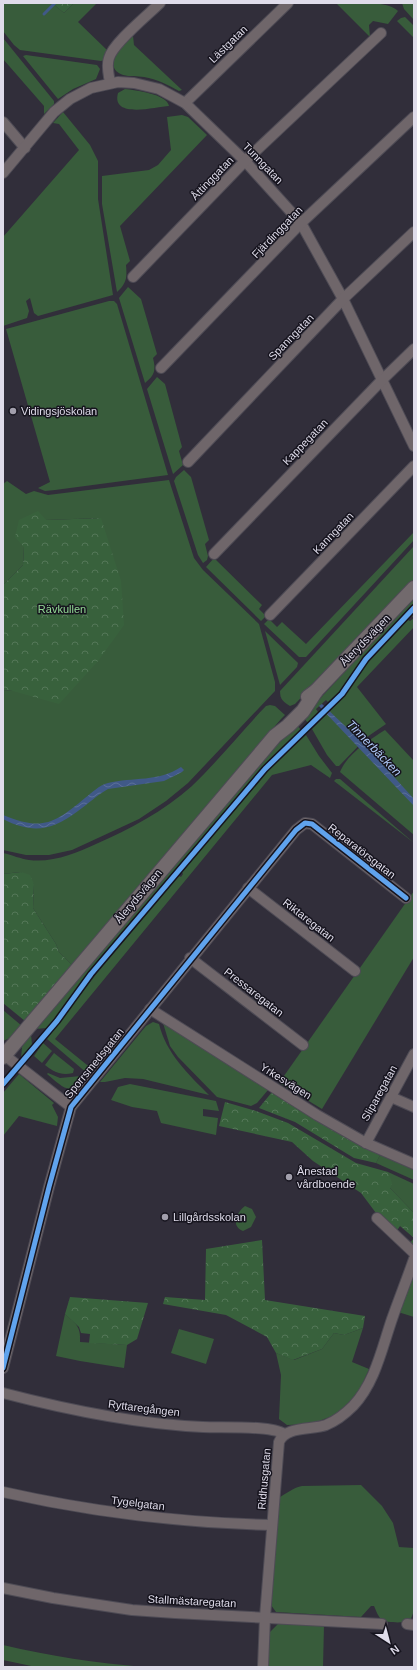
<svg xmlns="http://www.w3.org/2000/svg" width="417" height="1670" font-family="Helvetica,sans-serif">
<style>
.green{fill:#385c3b}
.forest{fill:url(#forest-crowns)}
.water{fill:url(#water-waves)}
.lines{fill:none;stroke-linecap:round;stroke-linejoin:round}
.stream{stroke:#405988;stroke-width:3}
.street-casing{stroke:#4e4b55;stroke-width:12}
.secondary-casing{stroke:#4e4b55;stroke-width:16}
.street{stroke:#6f666a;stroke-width:10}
.secondary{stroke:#726a6d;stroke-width:14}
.cycleway-casing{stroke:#16141e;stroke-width:8}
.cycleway{stroke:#60a3ed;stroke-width:5}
.poi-dot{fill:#a29fac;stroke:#16141e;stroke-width:1.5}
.labels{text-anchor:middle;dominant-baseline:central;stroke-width:3;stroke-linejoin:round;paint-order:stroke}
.street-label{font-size:11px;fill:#dfdcea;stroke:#16141e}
.poi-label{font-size:11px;fill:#dfdcea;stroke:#16141e;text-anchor:start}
.park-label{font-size:11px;fill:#94db96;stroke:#16141e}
.water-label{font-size:12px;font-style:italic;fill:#b0caf8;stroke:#16141e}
</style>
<defs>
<pattern id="forest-crowns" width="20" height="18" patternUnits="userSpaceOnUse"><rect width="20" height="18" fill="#38613c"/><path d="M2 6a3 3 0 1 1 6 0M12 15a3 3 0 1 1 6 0" fill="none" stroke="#547758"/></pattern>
<pattern id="water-waves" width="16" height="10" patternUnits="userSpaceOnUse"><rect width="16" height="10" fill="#405988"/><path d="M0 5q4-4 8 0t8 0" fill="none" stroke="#5b7099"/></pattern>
</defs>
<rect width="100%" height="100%" fill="#312e3a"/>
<!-- green -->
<g class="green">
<path d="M3,3H52L64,13L74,3H97L78,22L108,51L104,60L101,61L20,50L14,45L3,31Z"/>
<path d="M336,3C352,3 388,0 398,11L388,24L373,21L369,25L370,37Z"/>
<path d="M402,3H412L414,5V20L404,9Z"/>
<path d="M405,17L414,26V38L397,21L401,18Z"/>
<path d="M133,36L134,45L182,90L179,91C168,85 157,79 144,77C137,76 130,77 123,75C100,67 125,43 133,36Z"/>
<path d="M3,38L54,101V104L44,114V106L3,59Z"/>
<path d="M26,55L97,65L100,69L96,79L73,89L58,99L23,56Z"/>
<path d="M125,89C135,90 167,94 169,106C155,107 111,119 118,93Z"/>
<path d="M63,112L90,145L98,161V199L113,295L38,316L34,313L30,298L26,301L29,311L27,318L3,326V237L79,150L59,124L53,123Z"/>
<path d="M182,115L188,117L207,135L120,226L130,261L126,265C127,277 127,283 117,292L102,204V176L149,170L158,165L171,150L167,117Z"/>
<path d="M128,287L141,299L157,354L153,358C156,370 155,375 145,383L119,298Z"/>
<path d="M109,301H114L117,304L168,475L55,490L45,491L38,488L50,482L6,329Z"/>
<path d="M157,377L165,384L182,447L179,451L183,465L173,474L147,389Z"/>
<path d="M184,470L191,477L209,540L205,544L208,556L207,560L203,563L198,555L174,481L176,477Z"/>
<path d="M169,480L194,558L203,570L259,624L275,682V691L188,783L166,801L139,819L85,844L72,850L49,855H26L3,850V690L13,691L101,518L46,520L24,547L23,565L3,585V484L7,481L26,494L34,491L48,495Z"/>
<path d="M414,532V540L306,657H299L264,624L269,619L277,627L282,622L306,644Z"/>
<path d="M414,546V579L295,704L290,706C283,702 280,699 280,691Z"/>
<path d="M214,558L262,605L259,609L266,616L261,621L206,567Z"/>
<path d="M414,597V603L363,658L340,691L328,702L326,700L316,709L318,712L308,723L303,717Z"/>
<path d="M414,614V627L357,687L386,724L367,737L339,766H336L327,755L312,729L342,699L362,669L408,620L410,621L414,618L412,616Z"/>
<path d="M265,631L298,663L297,667L280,685Z"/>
<path d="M270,705L275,706L285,715L281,719L72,965L59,952L56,944L33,908L34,884L21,872L3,874V853C12,855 21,859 29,860C53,863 76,853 96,844C130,829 164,811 192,786C218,761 241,732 266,706Z"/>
<path d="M296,724L301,730L264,765L89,971L60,1012L47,1028L35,1029L262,760Z"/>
<path d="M385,730L414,761V835L340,772C347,754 369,740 385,730Z"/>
<path d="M306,735L319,756L332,773L330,778L311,765L272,775L55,1039L92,1069L88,1074L47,1039L97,973L179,876L181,877L183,874L182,872L269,769Z"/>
<path d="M336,779H340L414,843L334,781Z"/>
<path d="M414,891V957L322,1109L279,1083Z"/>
<path d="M3,1010L22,1026L10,1038L3,1041Z"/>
<path d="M153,1022L159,1024C166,1053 188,1074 209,1095L143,1079L125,1078L105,1082H100L146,1026Z"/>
<path d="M163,1023L268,1090L257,1103L251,1106L217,1097L178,1057L170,1046Z"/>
<path d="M31,1034L32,1045L21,1058L22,1047Z"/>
<path d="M43,1043L52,1051L42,1063L34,1056Z"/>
<path d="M54,1053L74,1069L73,1073C61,1076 54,1072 45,1065Z"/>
<path d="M48,1073L60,1078L81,1076L84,1078C70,1098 62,1086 47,1074Z"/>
<path d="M19,1074L54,1103L52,1105L58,1117L57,1126L19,1116L3,1136V1093Z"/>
<path d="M130,1084L216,1101L219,1111L203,1109V1116L218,1118L216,1135L161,1123L157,1111L132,1107L111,1100L118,1087Z"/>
<path d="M380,1155L414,1170V1180L376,1163Z"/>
<path d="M388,1172L414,1184V1213L390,1188Z"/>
<path d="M245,1206L252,1209L256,1217L251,1227L243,1231C230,1226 237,1212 245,1206Z"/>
<path d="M414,1271V1317L398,1312Z"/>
<path d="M65,1314C76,1324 81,1326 80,1342L127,1345L124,1368L80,1361L56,1356Z"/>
<path d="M363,1328L352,1362L369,1369L358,1394L335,1415L311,1424L287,1425L279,1419L281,1375L276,1353L294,1360L322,1349L334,1333L344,1335Z"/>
<path d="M179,1329L214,1339L206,1364L171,1353Z"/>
<path d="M361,1485L382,1506L393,1523L399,1547L414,1548V1611L410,1621C406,1623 386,1623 382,1620C378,1617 376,1610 374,1606H371L361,1617L276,1612L271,1605L278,1498C286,1494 294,1487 302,1486Z"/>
<path d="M279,1623L324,1625L323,1667H268L270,1632Z"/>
<path d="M3,1645C50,1656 96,1663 144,1667H36L3,1660Z"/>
</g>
<!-- forest -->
<g class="forest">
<path d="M52,3H74L64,13Z"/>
<path d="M38,511L46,520L101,518L121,581L124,625L98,661L59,704L13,691L3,690V585L23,565L24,547L15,537L19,520Z"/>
<path d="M21,872L30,875L34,884L33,908L56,944L59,952L72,965L25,1021L3,1003V874Z"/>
<path d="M272,1092L317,1121L380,1155L376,1163L354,1158L295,1122L259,1108Z"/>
<path d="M225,1102L256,1111L288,1123L356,1163L388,1172L392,1183L390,1188L414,1213V1244L413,1246L410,1243L414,1238L400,1226L396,1232L376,1213L361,1193L313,1161L292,1142L219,1126Z"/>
<path d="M262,1240L265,1300L365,1316L363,1328L344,1335L334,1333L322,1349L293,1360L276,1353L267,1337L226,1315L163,1304L165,1297L205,1300L206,1249Z"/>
<path d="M70,1297L148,1303L137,1339L127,1345L89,1343L90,1334L81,1333L79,1327L65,1314Z"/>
</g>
<!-- water -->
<g class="water">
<path d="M322,704L367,747L414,799V806L319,706Z"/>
<path d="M181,767L184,770L182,772L164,781L108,789C97,795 88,804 78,811C52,831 32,834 3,819V815C42,831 54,824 85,798C92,793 99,785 108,783C133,777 159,782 181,767Z"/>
</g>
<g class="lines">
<!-- stream -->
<path class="stream" d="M44,14L55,3"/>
<defs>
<g id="street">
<path d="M110,83C109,75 106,66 109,58C113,43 148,15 160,3"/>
<path d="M185,103L288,3"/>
<path d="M3,122L25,148"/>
<path d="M3,173L54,112L70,99L91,88L118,82L134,83L159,89L185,103L245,161L301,223L343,299L414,446"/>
<path d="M133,277L245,161L381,33"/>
<path d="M161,368L301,223L414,117"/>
<path d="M188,462L343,299L414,232"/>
<path d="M214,554L382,380L414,349"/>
<path d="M270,615L414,466"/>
<path d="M248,888L355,971"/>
<path d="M190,958L303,1045"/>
<path d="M150,1009L317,1115L366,1143L414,1164"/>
<path d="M3,1054L71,1107"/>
<path d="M391,1097L414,1107"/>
<path d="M366,1143L414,1054"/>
<path d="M377,1218L414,1253"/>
<path d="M3,1368L49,1187L71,1107L296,830L305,823L312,824L406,898"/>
<path d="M3,1393C68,1410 136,1424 203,1427C221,1428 271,1425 284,1434"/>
<path d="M3,1492C92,1512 181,1523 272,1525"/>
<path d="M3,1588L53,1598L132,1610L175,1613L382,1624"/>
<path d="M407,1624L414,1625"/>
<path d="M263,1667L265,1617L279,1442C285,1426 312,1430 326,1425C336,1421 346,1413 353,1406C375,1383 382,1348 392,1319C399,1299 407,1279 414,1259"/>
</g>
<g id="secondary">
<path d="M308,697L316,691L414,588"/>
<path d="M3,1057L254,761L275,736L288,726L303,711L316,691"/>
</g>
</defs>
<!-- street casing -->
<use href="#street" class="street-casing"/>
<!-- secondary casing -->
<use href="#secondary" class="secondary-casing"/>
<!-- street -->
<use href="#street" class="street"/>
<!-- secondary -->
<use href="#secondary" class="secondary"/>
<defs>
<g id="cycleway">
<path d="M3,1084L57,1021L91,974L265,769L342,694L366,659L414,608"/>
<path d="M3,1368L49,1187L71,1107L296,830L305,823L312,824L406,898"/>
</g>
</defs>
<!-- cycleway casing -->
<use href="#cycleway" class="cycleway-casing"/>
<!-- cycleway -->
<use href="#cycleway" class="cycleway"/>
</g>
<!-- markers -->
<g class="poi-dot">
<circle cx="13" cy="411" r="4"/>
<circle cx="289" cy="1177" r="4"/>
<circle cx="165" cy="1217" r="4"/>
</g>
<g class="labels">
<!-- street labels -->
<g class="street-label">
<text transform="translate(228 44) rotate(-44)">Lästgatan</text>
<text transform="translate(263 163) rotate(46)">Tunngatan</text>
<text transform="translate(212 178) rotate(-46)">Åttinggatan</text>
<text transform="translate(277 232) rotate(-46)">Fjärdinggatan</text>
<text transform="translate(291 337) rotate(-46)">Spanngatan</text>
<text transform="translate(305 442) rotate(-46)">Kappegatan</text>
<text transform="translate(333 533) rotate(-46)">Kanngatan</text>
<text transform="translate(365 640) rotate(-46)">Ålerydsvägen</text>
<text transform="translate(362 851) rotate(38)">Reparatörsgatan</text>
<text transform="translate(138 896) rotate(-50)">Ålerydsvägen</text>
<text transform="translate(309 920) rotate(38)">Riktaregatan</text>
<text transform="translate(254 992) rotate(38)">Pressaregatan</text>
<text transform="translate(94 1063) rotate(-51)">Sporrsmedsgatan</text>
<text transform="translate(286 1081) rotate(32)">Yrkesvägen</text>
<text transform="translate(379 1093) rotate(-61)">Sliparegatan</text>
<text transform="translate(144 1408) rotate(7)">Ryttaregången</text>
<text transform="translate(264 1479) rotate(-85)">Ridhusgatan</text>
<text transform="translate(138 1503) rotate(7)">Tygelgatan</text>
<text transform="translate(192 1601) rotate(3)">Stallmästaregatan</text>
</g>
<!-- poi labels -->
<g class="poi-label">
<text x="21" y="411">Vidingsjöskolan</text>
<text x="297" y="1171">Ånestad<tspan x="297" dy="13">vårdboende</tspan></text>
<text x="173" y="1217">Lillgårdsskolan</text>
</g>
<!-- park labels -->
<g class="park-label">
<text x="62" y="609">Rävkullen</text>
</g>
<!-- water labels -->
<g class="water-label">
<text transform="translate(374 748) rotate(46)">Tinnerbäcken</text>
</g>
</g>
<!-- border -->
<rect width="417" height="1670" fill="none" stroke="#dfdcea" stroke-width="8"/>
<!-- north arrow -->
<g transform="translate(389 1642) rotate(144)" stroke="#16141e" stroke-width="3" paint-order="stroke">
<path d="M0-3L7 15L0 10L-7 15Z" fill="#dfdcea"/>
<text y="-6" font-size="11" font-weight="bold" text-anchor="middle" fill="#dfdcea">N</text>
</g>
</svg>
